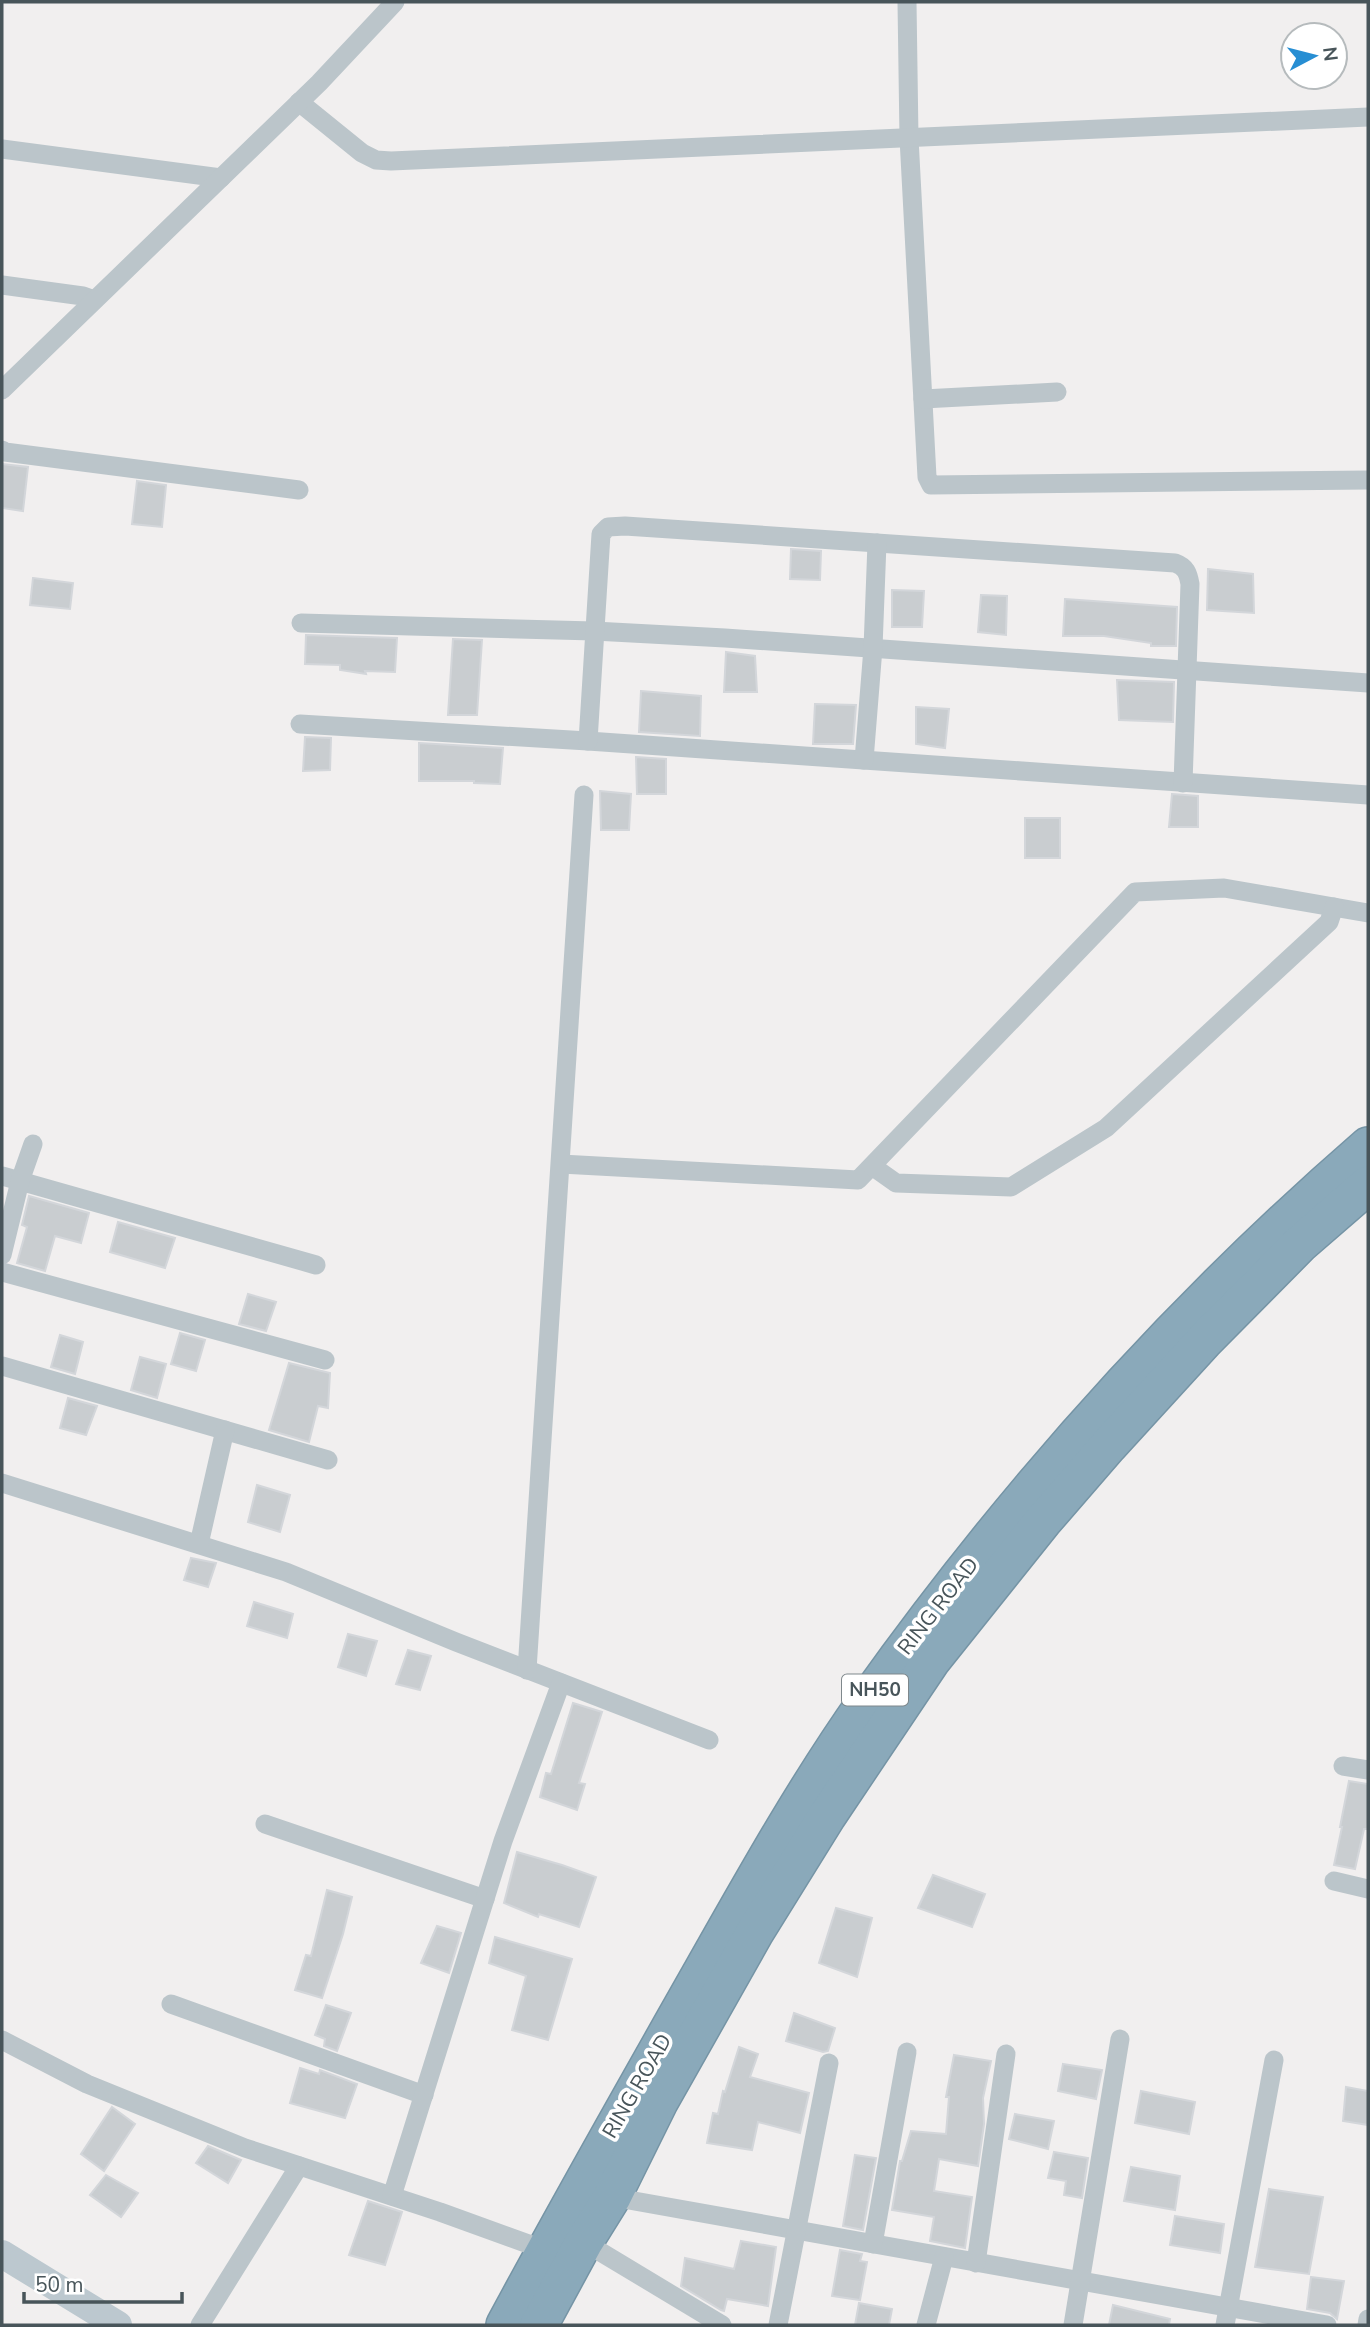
<svg xmlns="http://www.w3.org/2000/svg" width="1370" height="2327" font-family="'Nunito Sans',sans-serif">
<style>
.building{fill:#c9cdd0;stroke:#d3d6da;stroke-width:2}
.lines{fill:none;stroke-linecap:round;stroke-linejoin:round}
.highway-casing{stroke:#7594a5;stroke-width:40}
.street{stroke:#bbc5ca;stroke-width:19}
.secondary{stroke:#bcc8cf;stroke-width:28}
.highway{stroke:#8aa9ba;stroke-width:37}
.labels{text-anchor:middle;dominant-baseline:central;stroke-width:7;stroke-linejoin:round;paint-order:stroke}
.shield{fill:#fff;stroke:#7f888c;stroke-width:2}
.shield-label{font-size:19px;font-weight:bold;fill:#48555a}
.street-label{font-size:21px;fill:#48555a;stroke:#fff}
</style>
<rect width="100%" height="100%" fill="#f1efef"/>
<!-- building -->
<g class="building">
<path d="M2,464L28,467L23,511L2,508Z"/>
<path d="M137,481L166,485L162,527L132,524Z"/>
<path d="M791,549L821,551L820,580L790,579Z"/>
<path d="M1208,569L1253,574L1254,613L1207,610Z"/>
<path d="M33,578L73,583L70,609L30,605Z"/>
<path d="M892,590L924,591L922,627H892Z"/>
<path d="M981,595L1007,596L1006,635L978,632Z"/>
<path d="M1065,599L1177,607L1176,646H1151V643L1104,636H1063Z"/>
<path d="M306,635L397,638L395,672L365,671L366,674L340,670V665L305,664Z"/>
<path d="M453,639L482,640L477,715H448Z"/>
<path d="M726,652L755,656L757,692H724Z"/>
<path d="M1117,680L1174,682L1173,722L1119,720Z"/>
<path d="M641,691L701,696L700,736L639,732Z"/>
<path d="M815,704L856,705L853,744H813Z"/>
<path d="M916,707L949,709L945,748L916,744Z"/>
<path d="M305,737L331,738L330,770L303,771Z"/>
<path d="M419,743L503,748L500,784L474,783V781H419Z"/>
<path d="M636,757L666,759V794H637Z"/>
<path d="M600,791L631,794L629,830H601Z"/>
<path d="M1172,794L1198,796V827H1169Z"/>
<rect x="1025" y="818" width="35" height="40"/>
<path d="M29,1196L89,1213L81,1243L55,1236L45,1271L17,1263L27,1227L22,1225Z"/>
<path d="M118,1222L175,1238L165,1268L110,1252Z"/>
<path d="M248,1294L276,1302L266,1331L239,1324Z"/>
<path d="M180,1333L205,1340L196,1371L171,1364Z"/>
<path d="M60,1335L83,1342L75,1374L51,1367Z"/>
<path d="M140,1357L166,1364L157,1398L131,1390Z"/>
<path d="M289,1363L330,1373L328,1408L318,1406L309,1442L269,1430Z"/>
<path d="M68,1398L97,1406L86,1435L60,1428Z"/>
<path d="M257,1485L290,1495L280,1532L248,1522Z"/>
<path d="M191,1558L216,1563L208,1587L184,1580Z"/>
<path d="M254,1602L293,1614L287,1638L247,1626Z"/>
<path d="M348,1634L377,1641L366,1676L338,1667Z"/>
<path d="M408,1650L431,1656L420,1690L396,1684Z"/>
<path d="M573,1703L602,1712L579,1783L585,1784L577,1810L540,1797L546,1773L551,1774Z"/>
<path d="M1349,1781L1368,1784V1829H1364L1355,1869L1334,1865L1342,1827H1340Z"/>
<path d="M517,1852L562,1865L596,1877L579,1927L539,1914L538,1917L504,1903Z"/>
<path d="M933,1875L985,1894L972,1927L918,1908Z"/>
<path d="M327,1890L352,1897L343,1934L322,1998L295,1990L306,1955L311,1956Z"/>
<path d="M836,1908L872,1918L857,1977L819,1963Z"/>
<path d="M437,1926L461,1933L449,1973L421,1963Z"/>
<path d="M495,1937L572,1959L548,2040L512,2030L526,1976L489,1963Z"/>
<path d="M326,2005L351,2013L337,2051L324,2046L325,2039L315,2035Z"/>
<path d="M794,2013L835,2028L828,2051L823,2052L786,2041Z"/>
<path d="M739,2047L758,2054L750,2077L809,2093L800,2133L758,2122L752,2150L707,2143L713,2113L718,2114L723,2091L725,2092Z"/>
<path d="M954,2055L991,2061L983,2098L984,2124L978,2166L939,2159L934,2191L972,2197L965,2248L930,2241L934,2217L892,2210L900,2161H902L911,2131L946,2134L949,2097H946Z"/>
<path d="M1063,2064L1102,2070L1096,2099L1058,2091Z"/>
<path d="M300,2068L319,2074L320,2070L357,2084L345,2118L290,2103Z"/>
<path d="M1346,2087L1368,2091V2125L1343,2121Z"/>
<path d="M1141,2091L1195,2102L1189,2134L1135,2123Z"/>
<path d="M112,2107L135,2124L104,2171L81,2154Z"/>
<path d="M1015,2114L1054,2121L1048,2149L1009,2139Z"/>
<path d="M208,2146L241,2160L228,2183L196,2163Z"/>
<path d="M1054,2152L1088,2158L1082,2198L1064,2195L1066,2181L1048,2178Z"/>
<path d="M855,2155L876,2158L863,2230L843,2226Z"/>
<path d="M1131,2167L1180,2176L1175,2210L1124,2201Z"/>
<path d="M106,2175L138,2193L121,2217L90,2195Z"/>
<path d="M1269,2189L1323,2197L1309,2274L1255,2267Z"/>
<path d="M368,2201L402,2212L385,2265L349,2255Z"/>
<path d="M1175,2216L1224,2224L1220,2253L1170,2245Z"/>
<path d="M741,2241L776,2247L768,2306L727,2299L724,2311L721,2310L681,2286L685,2258L734,2269Z"/>
<path d="M840,2250L862,2254L860,2261L867,2262L860,2300L832,2296Z"/>
<path d="M1311,2277L1344,2281L1337,2319L1330,2313L1307,2309Z"/>
<path d="M859,2303L892,2309L889,2325H855Z"/>
<path d="M1113,2305L1170,2319L1169,2325H1109Z"/>
</g>
<g class="lines">
<defs>
<g id="highway">
<path d="M505,2325C569,2206 636,2088 703,1970C755,1878 807,1785 868,1699C1013,1496 1180,1309 1368,1146"/>
<path d="M539,2325L584,2242L612,2197L659,2102L755,1932L827,1816L931,1661L1043,1521L1108,1446L1204,1341L1300,1244L1368,1185"/>
</g>
</defs>
<!-- highway casing -->
<use href="#highway" class="highway-casing"/>
<!-- street -->
<g class="street">
<path d="M907,2L909,138L927,477L931,485L1368,480"/>
<path d="M299,102L362,153L376,160L391,161L1368,117"/>
<path d="M2,149L221,178"/>
<path d="M2,285L83,296L94,300"/>
<path d="M2,390L319,83L395,2"/>
<path d="M923,399L1057,392"/>
<path d="M2,450L5,452L299,490"/>
<path d="M301,623L594,631L725,638L1368,683"/>
<path d="M300,724L588,741L1368,795"/>
<path d="M588,741L601,534L608,527L625,526L1175,563C1186,567 1188,573 1190,584L1183,783"/>
<path d="M864,760L873,648L877,543"/>
<path d="M561,1164L858,1180L1135,892L1224,888L1368,913"/>
<path d="M872,1166L896,1183L1011,1187L1106,1128L1329,922L1334,907"/>
<path d="M2,1176L316,1265"/>
<path d="M2,1255L20,1181L33,1144"/>
<path d="M2,1272L325,1360"/>
<path d="M2,1366L328,1460"/>
<path d="M2,1483L286,1572L456,1642L709,1740"/>
<path d="M199,1544L225,1430"/>
<path d="M527,1670L584,795"/>
<path d="M1343,1766L1368,1770"/>
<path d="M265,1824L485,1899"/>
<path d="M1334,1881L1368,1889"/>
<path d="M171,2004L424,2095"/>
<path d="M2,2040L87,2084L245,2148L440,2212L545,2250"/>
<path d="M392,2196L503,1841L561,1683"/>
<path d="M612,2197L1327,2325"/>
<path d="M584,2242L722,2325"/>
<path d="M873,2244L907,2052"/>
<path d="M976,2263L1006,2054"/>
<path d="M200,2325L299,2166"/>
<path d="M778,2325L829,2063"/>
<path d="M926,2325L944,2257"/>
<path d="M1073,2325L1120,2039"/>
<path d="M1225,2325L1274,2060"/>
<path d="M1367,2325L1368,2319"/>
</g>
<!-- secondary -->
<path class="secondary" d="M2,2254L118,2325"/>
<!-- highway -->
<use href="#highway" class="highway"/>
</g>
<g class="labels">
<!-- shield labels -->
<rect class="shield" x="842" y="1674.5" width="66" height="31" rx="5"/>
<g class="shield-label">
<text x="875" y="1690">NH50</text>
</g>
<!-- street labels -->
<g class="street-label">
<text transform="translate(938 1606) rotate(-52)">RING ROAD</text>
<text transform="translate(637 2086) rotate(-60)">RING ROAD</text>
</g>
</g>
<!-- border -->
<rect width="1370" height="2327" fill="none" stroke="#48555a" stroke-width="7"/>
<!-- north arrow -->
<g transform="translate(1314 56) rotate(83)"><circle r="33" fill="#ffffff" stroke="#b6bbbd" stroke-width="2"/>
<path d="M0-5L12 26L0 18L-12 26Z" fill="#278ed3"/>
<text y="-10" font-size="19" font-weight="bold" text-anchor="middle" fill="#48555a">N</text>
</g>
<!-- scale -->
<path d="M24 2292v10h158v-10" fill="none" stroke="#48555a" stroke-width="3.5"/>
<text x="35" y="2292" font-size="21" fill="#48555a" stroke="#ffffff" stroke-width="5" paint-order="stroke">50 m</text>
</svg>
